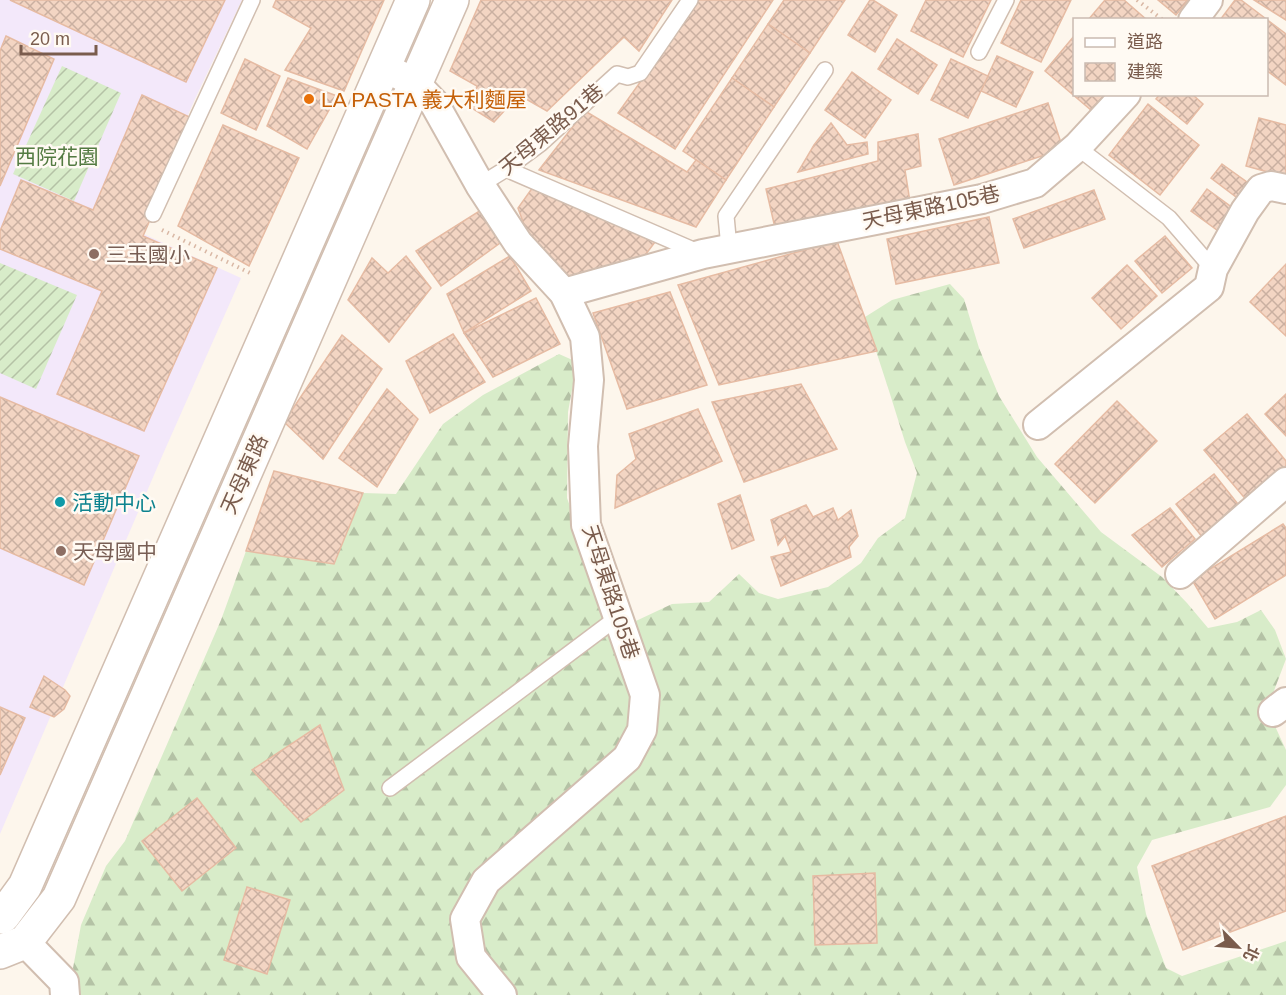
<svg xmlns="http://www.w3.org/2000/svg" width="1286" height="995" font-family="Arial,'Noto Sans TC',sans-serif">
<style>
.education{fill:#f3e8fa}
.forest{fill:url(#forest-firs)}
.garden{fill:url(#garden-furrows)}
.building{fill:url(#building-cross-hatch);stroke:#e6bba3;stroke-width:1.5}
.lines{fill:none;stroke-linecap:round;stroke-linejoin:round}
.service-casing{stroke:#d1beb0;stroke-width:18}
.minor-casing{stroke:#d1beb0;stroke-width:32}
.tertiary-casing{stroke:#d1beb0;stroke-width:36}
.path{stroke:#d9b8a5;stroke-width:4;stroke-dasharray:1.5 4.5;stroke-linecap:butt}
.service{stroke:#fff;stroke-width:15}
.minor{stroke:#fff;stroke-width:28}
.tertiary{stroke:#fff;stroke-width:33}
.food-dot{fill:#e8710a;stroke:#fffaf3;stroke-width:2}
.education-dot{fill:#8d6e63;stroke:#fffaf3;stroke-width:2}
.culture-dot{fill:#0f9aa8;stroke:#fffaf3;stroke-width:2}
.labels{text-anchor:middle;dominant-baseline:central;stroke-width:5;stroke-linejoin:round;paint-order:stroke}
.food-label{font-size:21px;fill:#c56008;stroke:#fffaf3;text-anchor:start}
.street-label{font-size:21px;fill:#7a5c4d;stroke:#fffaf3}
.park-label{font-size:21px;fill:#537a41;stroke:#fffaf3}
.education-label{font-size:21px;fill:#785e54;stroke:#fffaf3;text-anchor:start}
.culture-label{font-size:21px;fill:#0d838f;stroke:#fffaf3;text-anchor:start}
</style>
<defs>
<pattern id="forest-firs" width="22" height="20" patternUnits="userSpaceOnUse" patternTransform="scale(1.5)"><rect width="22" height="20" fill="#d8ecc9"/><path d="M5 1l3.5 6h-7zM16 11l3.5 6h-7z" fill="#b4c2a5"/></pattern>
<pattern id="garden-furrows" width="10" height="10" patternUnits="userSpaceOnUse" patternTransform="scale(1.5)"><rect width="10" height="10" fill="#d8ecc9"/><path d="M-1 1l2-2M0 10L10 0M9 11l2-2" fill="none" stroke="#b4c2a5"/></pattern>
<pattern id="building-cross-hatch" width="8" height="8" patternUnits="userSpaceOnUse" patternTransform="scale(1.5)"><rect width="8" height="8" fill="#f3d5c3"/><path d="M0 0l8 8M0 8l8-8" fill="none" stroke="#cab0a1"/></pattern>
</defs>
<rect width="100%" height="100%" fill="#fdf6ec"/>
<!-- education -->
<path class="education" d="M0,0H242L195,99L137,231L241,278L163,454L0,834Z"/>
<!-- forest -->
<path class="forest" d="M950,284L964,299L979,348L999,396L1037,457L1101,532L1162,577L1187,603L1208,628L1237,622L1261,610L1275,630L1286,659L1272,696L1274,724L1286,750V785L1270,807L1152,840L1137,867L1146,914L1166,968L1182,976L1286,941V995H81L73,968L81,925L106,866L125,841L221,620L246,551L334,564L363,493L396,494L443,424L483,395L559,354L577,362L568,412L567,498L614,629L638,620L672,604L709,602L739,574L759,593L778,599L828,587L861,563L878,538L905,518L917,473L905,442L890,394L865,317L892,300Z"/>
<!-- garden -->
<g class="garden">
<path d="M62,66L121,93L74,201L13,174Z"/>
<path d="M0,263L77,295L36,389L0,373Z"/>
</g>
<!-- building -->
<g class="building">
<path d="M10,0H225L186,82Z"/>
<path d="M276,0H384L344,91L285,70L311,28L273,7Z"/>
<path d="M481,0H672L639,51L624,37L547,111L519,95L494,122L470,107L477,86L450,71Z"/>
<path d="M699,0H773L675,149L618,113Z"/>
<path d="M784,0H845L810,53L768,24Z"/>
<path d="M870,0H873L897,15L875,52L848,35Z"/>
<path d="M926,0H991L963,57L911,31Z"/>
<path d="M1021,0H1071L1041,62L1001,43Z"/>
<path d="M1105,0H1124L1147,20H1088Z"/>
<path d="M1158,0H1188L1176,15Z"/>
<path d="M1235,0H1241L1286,34V85L1266,70V20H1220Z"/>
<path d="M1254,0H1286V20Z"/>
<path d="M768,24L810,53L774,107L732,78Z"/>
<path d="M6,36L54,59L0,186V51Z"/>
<path d="M1074,36V94H1106L1092,111L1045,71Z"/>
<path d="M897,39L937,65L918,94L878,69Z"/>
<path d="M997,56L1033,72L1016,107L981,91Z"/>
<path d="M245,59L280,76L256,130L221,113Z"/>
<path d="M951,59L988,76L968,118L931,100Z"/>
<path d="M852,72L891,100L865,138L825,110Z"/>
<path d="M288,78L337,96L307,149L267,126Z"/>
<path d="M732,78L774,107L726,180L683,151Z"/>
<path d="M1160,94H1192L1203,104L1187,124L1156,99Z"/>
<path d="M142,95L194,119L143,236L217,268L144,431L57,394L102,291L0,249V231L21,180L93,210Z"/>
<path d="M1048,103L1063,149L954,185L939,139Z"/>
<path d="M1148,104L1199,145L1160,195L1109,155Z"/>
<path d="M585,111L687,172L696,160L726,180L696,227L539,170Z"/>
<path d="M1259,118L1286,125V177L1246,166Z"/>
<path d="M831,123L847,145L867,142L868,154L798,172L814,145Z"/>
<path d="M223,125L299,158L249,266L178,226Z"/>
<path d="M918,134L921,166L905,170L910,202L776,232L766,189L878,161V142Z"/>
<path d="M1222,164L1251,185L1240,200L1211,178Z"/>
<path d="M533,187L655,242L637,266L567,277L526,230L518,208Z"/>
<path d="M1207,189L1237,211L1221,233L1191,211Z"/>
<path d="M1094,190L1105,219L1024,248L1013,219Z"/>
<path d="M481,210L500,243L441,286L416,251Z"/>
<path d="M989,217L999,263L896,284L887,239Z"/>
<path d="M1165,236L1192,268L1162,293L1135,261Z"/>
<path d="M837,241L877,351L719,385L678,285Z"/>
<path d="M406,256L431,288L389,342L348,300L372,258L388,273Z"/>
<path d="M510,256L531,291L464,333L447,294Z"/>
<path d="M1286,264V336L1250,302Z"/>
<path d="M1127,265L1157,296L1121,329L1092,298Z"/>
<path d="M670,292L707,385L627,409L593,313Z"/>
<path d="M536,298L560,344L493,377L464,333Z"/>
<path d="M453,334L485,382L430,413L406,361Z"/>
<path d="M342,335L382,369L323,459L284,422Z"/>
<path d="M801,384L837,449L744,482L712,402Z"/>
<path d="M387,389L418,419L377,487L339,458Z"/>
<path d="M1286,394V436L1265,414Z"/>
<path d="M0,397L139,456L84,585L0,548Z"/>
<path d="M1117,401L1157,441L1095,503L1055,464Z"/>
<path d="M698,409L722,461L615,508L617,475L636,459L629,434Z"/>
<path d="M1247,414L1286,461V471L1248,502L1204,450Z"/>
<path d="M274,471L363,493L334,564L246,551Z"/>
<path d="M1214,474L1241,508L1203,538L1176,504Z"/>
<path d="M740,495L754,540L732,549L718,504Z"/>
<path d="M806,505L813,517L833,508L838,520L851,510L858,536L849,547L851,557L781,586L771,557L791,552L785,536L778,545L771,520Z"/>
<path d="M1170,508L1195,539L1162,567L1132,535Z"/>
<path d="M1283,524L1286,528V575L1215,619L1192,580Z"/>
<path d="M44,676L65,690L70,696L64,709L54,717L30,707Z"/>
<path d="M0,707L25,718L0,775Z"/>
<path d="M320,725L344,790L301,822L252,770Z"/>
<path d="M197,798L236,848L182,891L142,841Z"/>
<path d="M1286,816V911L1183,950L1152,866Z"/>
<path d="M875,873L877,943L815,945L813,876Z"/>
<path d="M247,887L290,900L267,974L224,960Z"/>
</g>
<g class="lines">
<defs>
<g id="service">
<path d="M979,52L1006,0"/>
<path d="M1077,147L1169,218L1213,269"/>
<path d="M506,169L700,253"/>
<path d="M480,185L506,169L540,144L617,74L628,77L640,73L690,0"/>
<path d="M153,214L252,0"/>
<path d="M729,248L726,216L825,70"/>
<path d="M390,788L618,617"/>
</g>
<g id="minor">
<path d="M1193,20L1208,0"/>
<path d="M384,67L415,83L434,103L480,185L518,243L564,293L585,337L589,380L583,446L586,525L645,695L642,730L627,758L486,881L465,919L471,957L502,995"/>
<path d="M564,293L703,254L982,199L1035,183L1077,147L1126,94"/>
<path d="M1038,425L1209,287L1213,269L1245,211L1261,189L1271,186L1286,189"/>
<path d="M1180,574L1286,482"/>
<path d="M1273,712L1286,702"/>
<path d="M25,942L64,982L65,995"/>
</g>
<g id="tertiary">
<path d="M0,917L3,916L25,886L413,0"/>
<path d="M0,952L25,942L59,898L452,0"/>
</g>
</defs>
<!-- service casing -->
<use href="#service" class="service-casing"/>
<!-- minor casing -->
<use href="#minor" class="minor-casing"/>
<!-- tertiary casing -->
<use href="#tertiary" class="tertiary-casing"/>
<!-- path -->
<g class="path">
<path d="M1137,0L1163,20"/>
<path d="M162,230L250,273"/>
</g>
<!-- service -->
<use href="#service" class="service"/>
<!-- minor -->
<use href="#minor" class="minor"/>
<!-- tertiary -->
<use href="#tertiary" class="tertiary"/>
</g>
<!-- markers -->
<circle class="food-dot" cx="309" cy="99" r="6"/>
<g class="education-dot">
<circle cx="94" cy="254" r="6"/>
<circle cx="61" cy="551" r="6"/>
</g>
<circle class="culture-dot" cx="60" cy="502" r="6"/>
<g class="labels">
<!-- food labels -->
<g class="food-label">
<text x="321" y="99">LA PASTA 義大利麵屋</text>
</g>
<!-- street labels -->
<g class="street-label">
<text transform="translate(551 129) rotate(-40)">天母東路91巷</text>
<text transform="translate(931 207) rotate(-12)">天母東路105巷</text>
<text transform="translate(244 474) rotate(-66)">天母東路</text>
<text transform="translate(611 592) rotate(72)">天母東路105巷</text>
</g>
<!-- park labels -->
<g class="park-label">
<text x="57" y="156">西院花園</text>
</g>
<!-- education labels -->
<g class="education-label">
<text x="106" y="254">三玉國小</text>
<text x="73" y="551">天母國中</text>
</g>
<!-- culture labels -->
<g class="culture-label">
<text x="72" y="502">活動中心</text>
</g>
</g>
<!-- legend -->
<rect x="1073" y="18" width="195" height="78" fill="#fffaf3" stroke="#cabbb1" stroke-width="1.5"/>
<rect x="1085" y="38" width="30" height="9" fill="#ffffff" stroke="#cabbb1" stroke-width="1.5"/>
<text x="1127" y="48" font-size="18" fill="#7a5c4d">道路</text>
<rect x="1085" y="63" width="30" height="18" fill="url(#building-cross-hatch)" stroke="#cabbb1" stroke-width="1.5"/>
<text x="1127" y="78" font-size="18" fill="#7a5c4d">建築</text>
<!-- north arrow -->
<g transform="translate(1238 947) rotate(115)" stroke="#fffaf3" stroke-width="4.5" paint-order="stroke">
<path d="M0-4.5L10 22L0 15L-10 22Z" fill="#7a5c4d"/>
<text y="-9" font-size="16" font-weight="bold" text-anchor="middle" fill="#7a5c4d">北</text>
</g>
<!-- scale -->
<path d="M21 45v9h75v-9" fill="none" stroke="#7a5c4d" stroke-width="3"/>
<text x="30" y="45" font-size="18" fill="#7a5c4d" stroke="#fffaf3" stroke-width="4.5" paint-order="stroke">20 m</text>
</svg>
